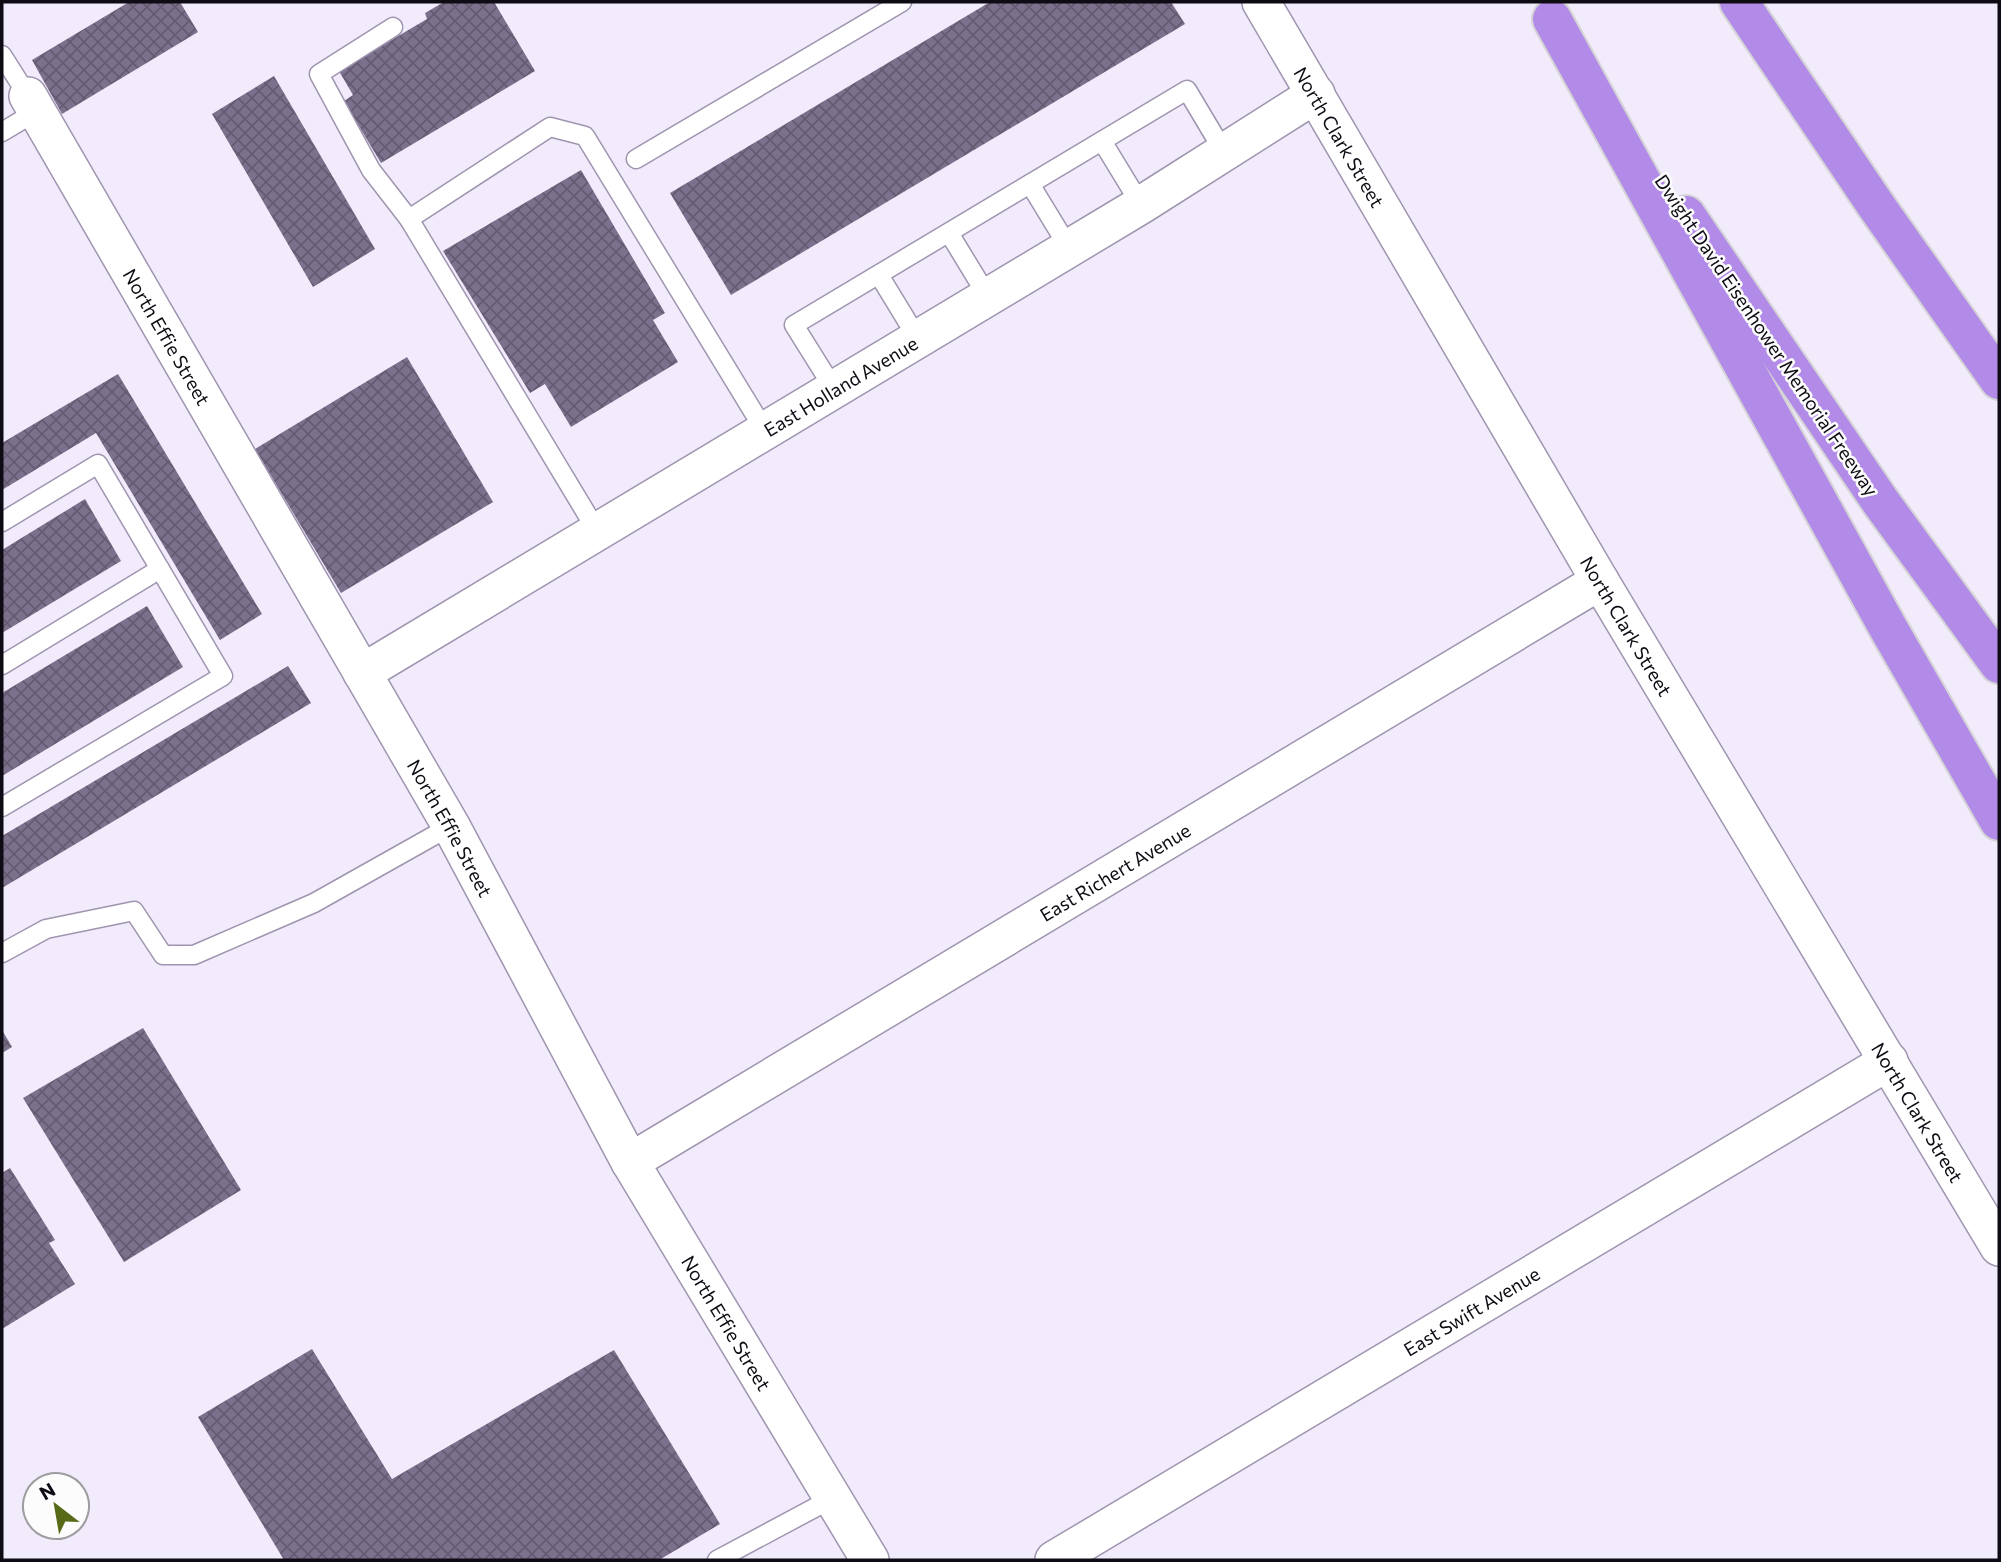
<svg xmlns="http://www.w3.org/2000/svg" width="2001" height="1562" font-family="Commissioner,sans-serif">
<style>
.building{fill:url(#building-cross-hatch)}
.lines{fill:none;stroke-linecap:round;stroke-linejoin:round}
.lane-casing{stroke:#9f95af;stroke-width:21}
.street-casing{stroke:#9f95af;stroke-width:40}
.highway-casing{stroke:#d4d3d5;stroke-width:42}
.lane{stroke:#fff;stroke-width:18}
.street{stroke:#fff;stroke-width:37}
.highway{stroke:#b28be8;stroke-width:38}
.labels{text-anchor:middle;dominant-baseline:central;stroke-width:5;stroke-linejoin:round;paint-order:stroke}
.street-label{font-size:19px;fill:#0f0b14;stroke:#fcfcfc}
</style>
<defs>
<pattern id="building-cross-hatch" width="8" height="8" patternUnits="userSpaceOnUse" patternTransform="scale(1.75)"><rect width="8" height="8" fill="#7c718d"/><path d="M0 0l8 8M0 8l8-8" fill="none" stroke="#645b72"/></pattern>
</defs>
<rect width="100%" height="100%" fill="#f1ebfc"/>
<!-- building -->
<g class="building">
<path d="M129,2H180L198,32L62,114L32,60Z"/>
<path d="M444,2H494L535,71L381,163L344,101L353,95L339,71L427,19L425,13Z"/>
<path d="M990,2H1171L1185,24L731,295L670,193Z"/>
<path d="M274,76L375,249L313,287L212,114Z"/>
<path d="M581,170L665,313L653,320L678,362L571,427L545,384L530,393L443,251Z"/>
<path d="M407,357L493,502L341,593L255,449Z"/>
<path d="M118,374L262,614L220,640L96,433L2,490V443Z"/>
<path d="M85,499L121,561L2,633V550Z"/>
<path d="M147,606L183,667L2,776V693Z"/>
<path d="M288,666L311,703L2,888V836Z"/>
<path d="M143,1028L241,1190L124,1262L23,1098Z"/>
<path d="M2,1030L12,1047L2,1053Z"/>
<path d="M10,1168L55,1240L49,1243L75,1284L2,1329V1173Z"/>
<path d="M312,1349L392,1479L614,1350L720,1524L659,1560H284L198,1417Z"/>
</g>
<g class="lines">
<defs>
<g id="lane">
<path d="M393,27L319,74L371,170L409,219"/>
<path d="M2,55L28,96"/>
<path d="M2,132L37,111"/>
<path d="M1102,141L1141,205"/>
<path d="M636,159L902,2"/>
<path d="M1030,184L1069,248"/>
<path d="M949,233L988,297"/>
<path d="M879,275L918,339"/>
<path d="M834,389L794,325L1187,90L1224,152"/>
<path d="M2,522L98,464L223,676L2,807"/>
<path d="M597,531L409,219L550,127L585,136L765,431"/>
<path d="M2,665L160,569"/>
<path d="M2,953L46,929L134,911L163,955H194L314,903L451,826"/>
<path d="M717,1560L833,1498"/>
</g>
<g id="street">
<path id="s1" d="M1261,2L1600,581L1999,1247"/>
<path id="s2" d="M28,96L451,826L630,1162L870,1560"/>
<path id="s3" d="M362,673L1141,205L1316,94"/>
<path id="s4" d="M630,1162L1600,581"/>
<path id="s5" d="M1054,1560L1889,1061"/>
</g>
<g id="highway">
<path d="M1739,2L1877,207L1999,380"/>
<path d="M1552,19L1887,626L1999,821"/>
<path d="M1686,215L1880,501L1999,664"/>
</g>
</defs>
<!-- lane casing -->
<use href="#lane" class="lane-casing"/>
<!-- street casing -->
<use href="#street" class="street-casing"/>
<!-- highway casing -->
<use href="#highway" class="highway-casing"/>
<!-- lane -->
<use href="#lane" class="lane"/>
<!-- street -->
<use href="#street" class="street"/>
<!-- highway -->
<use href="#highway" class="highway"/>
</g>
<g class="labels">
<!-- street labels -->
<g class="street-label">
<text stroke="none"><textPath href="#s1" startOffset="156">North Clark Street</textPath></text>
<text transform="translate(1767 335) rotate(56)">Dwight David Eisenhower Memorial Freeway</text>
<text stroke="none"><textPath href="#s2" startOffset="278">North Effie Street</textPath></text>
<text stroke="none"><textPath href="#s3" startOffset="558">East Holland Avenue</textPath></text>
<text stroke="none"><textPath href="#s1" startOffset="723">North Clark Street</textPath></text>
<text stroke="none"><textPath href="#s2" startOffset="845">North Effie Street</textPath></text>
<text stroke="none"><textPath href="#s4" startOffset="565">East Richert Avenue</textPath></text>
<text stroke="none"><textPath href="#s1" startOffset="1290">North Clark Street</textPath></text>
<text stroke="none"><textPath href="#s5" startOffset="486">East Swift Avenue</textPath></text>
<text stroke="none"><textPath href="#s2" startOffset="1412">North Effie Street</textPath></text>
</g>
</g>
<!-- border -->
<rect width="2001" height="1562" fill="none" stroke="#0f0b14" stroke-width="7"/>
<!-- north arrow -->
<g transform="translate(56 1506) rotate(329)"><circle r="33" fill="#fcfcfc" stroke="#9d9c9f" stroke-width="2"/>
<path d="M0-5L12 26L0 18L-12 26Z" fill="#566a17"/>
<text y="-10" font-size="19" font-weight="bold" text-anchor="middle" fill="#0f0b14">N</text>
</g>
</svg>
